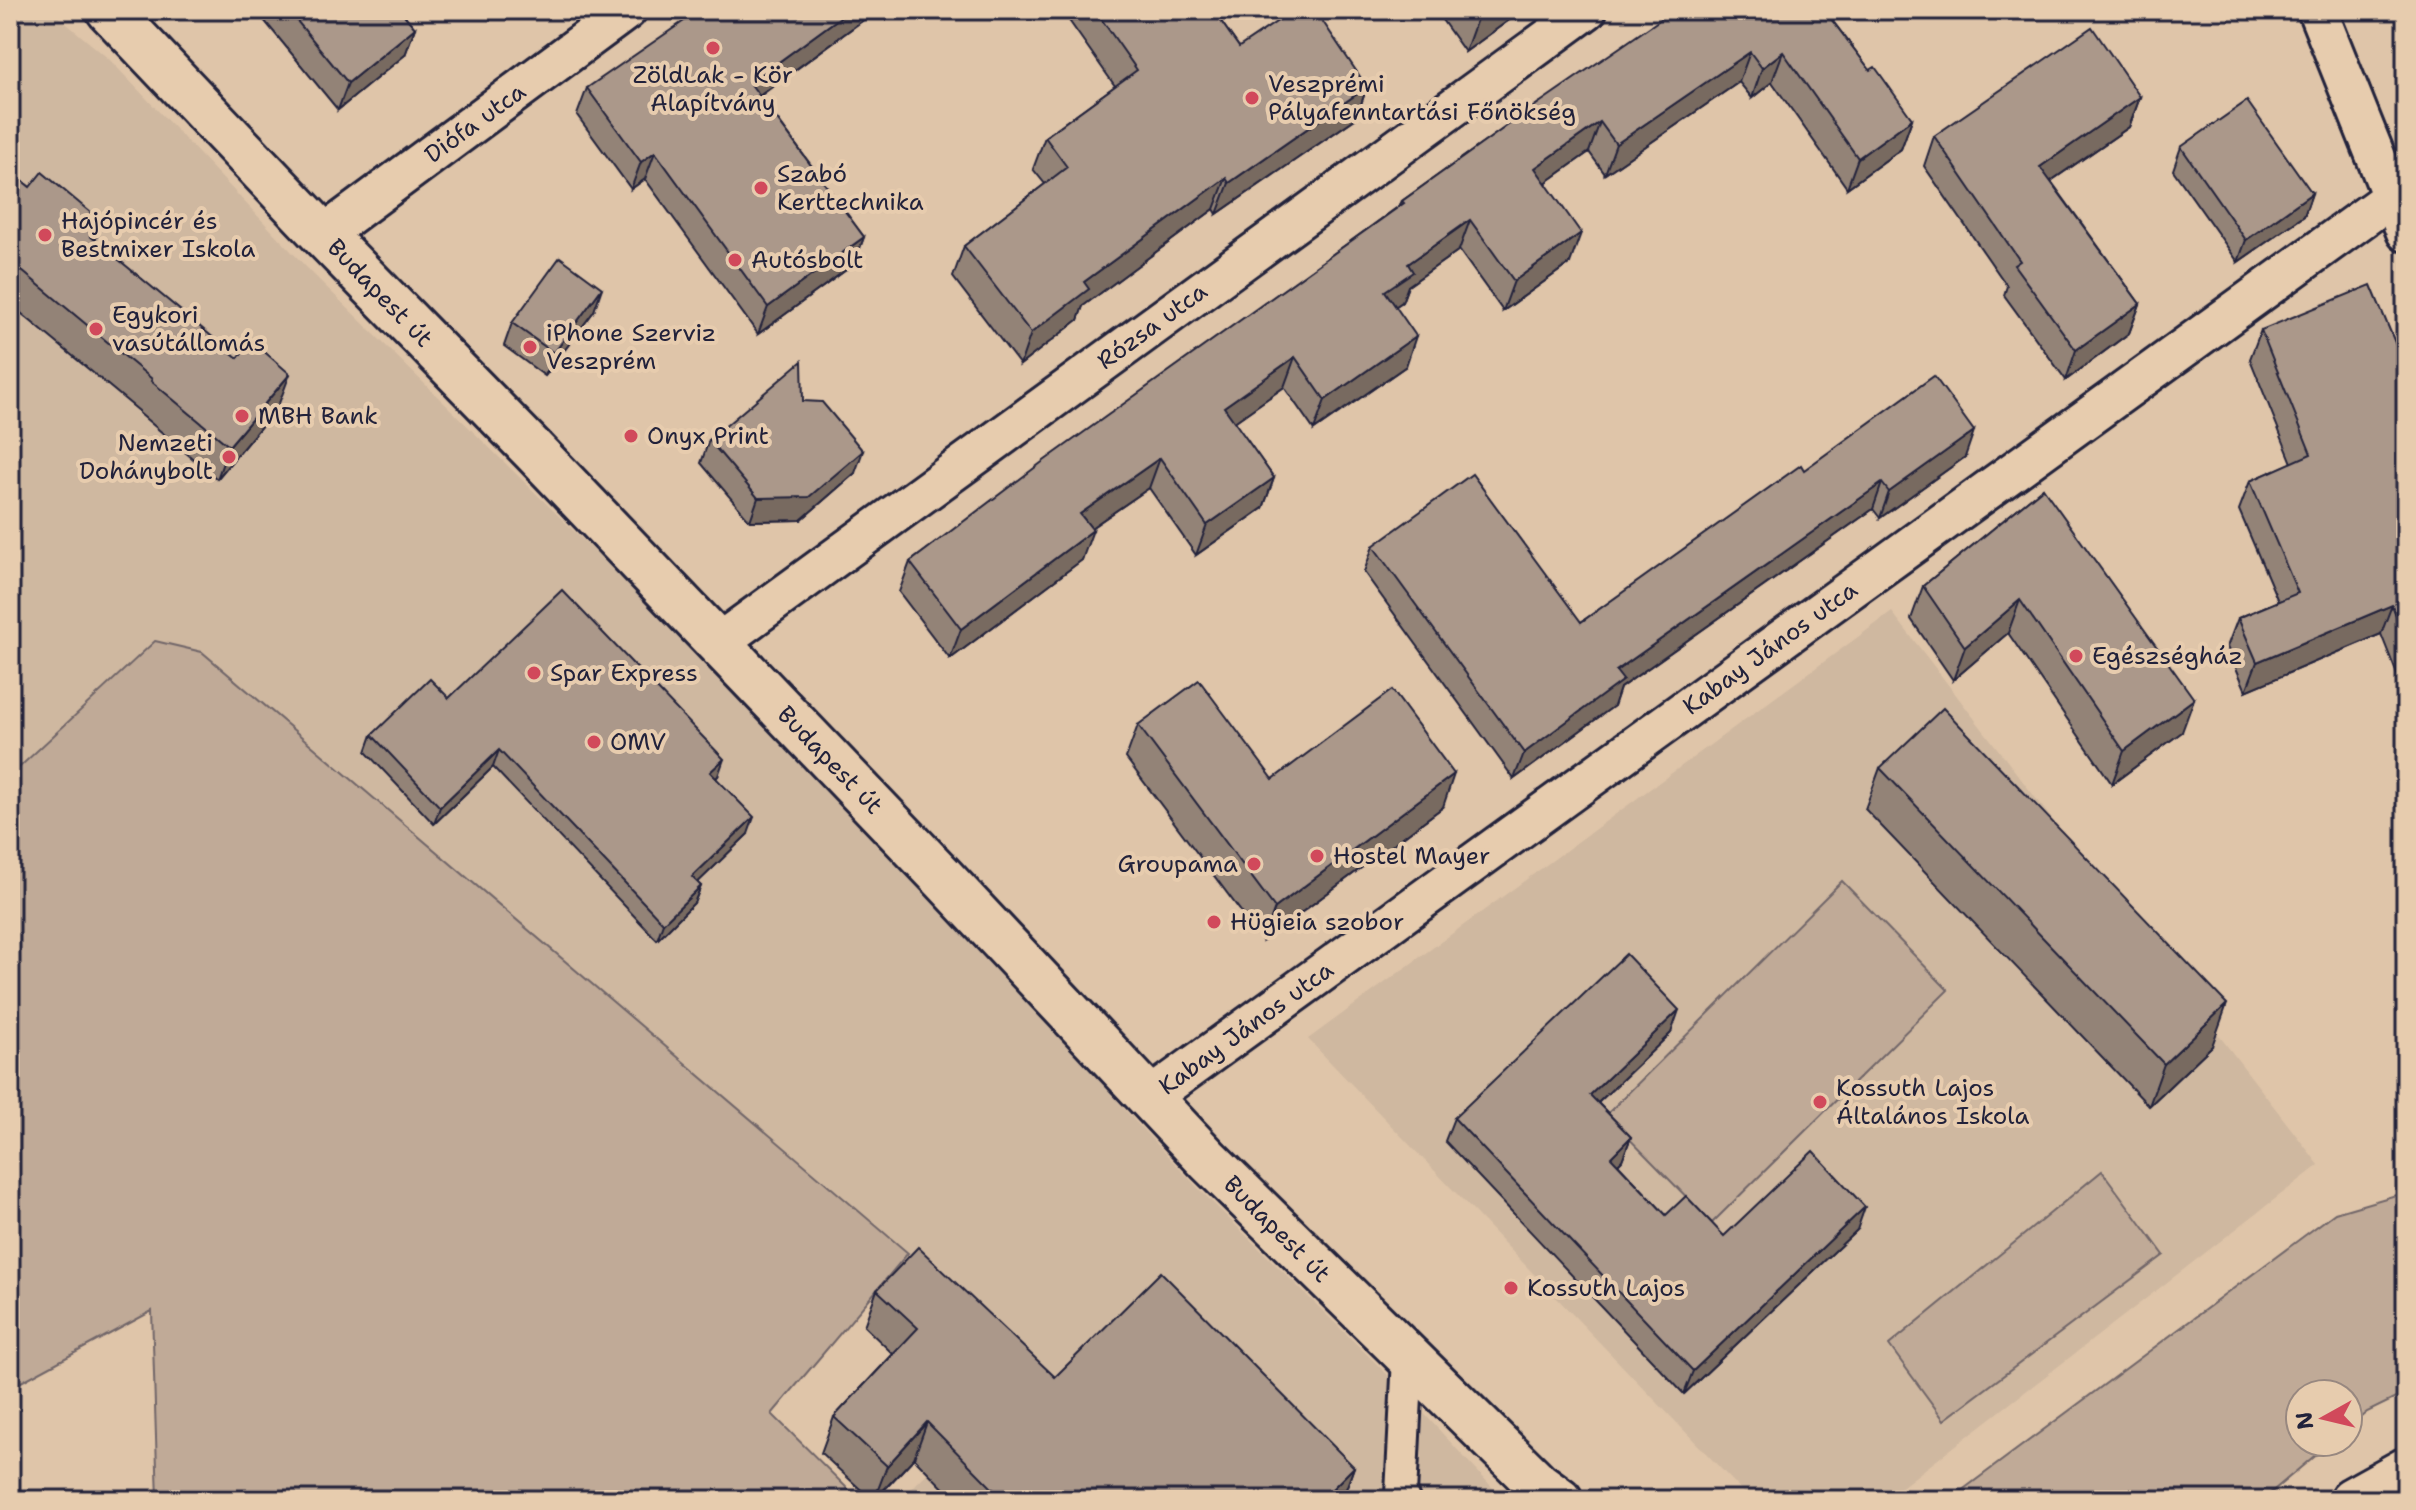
<svg xmlns="http://www.w3.org/2000/svg" width="2416" height="1510" font-family="'Shantell Sans',sans-serif">
<style>
.built{fill:#cfb8a0}
.green{fill:#c0aa97;stroke:#716669;stroke-width:2}
.lines{fill:none;stroke-linecap:round;stroke-linejoin:round}
.pedestrian-casing{stroke:#22223b;stroke-width:36}
.minor-casing{stroke:#22223b;stroke-width:44}
.tertiary-casing{stroke:#22223b;stroke-width:50}
.secondary-casing{stroke:#22223b;stroke-width:50}
.pedestrian{stroke:#e7ccae;stroke-width:30}
.minor{stroke:#e7ccae;stroke-width:38}
.tertiary{stroke:#e7ccae;stroke-width:44}
.secondary{stroke:#e7ccae;stroke-width:44}
.wall{fill:#938377;stroke:#22223b;stroke-width:2}
.shaded-wall{fill:#786a61;stroke:#22223b;stroke-width:2}
.building{fill:#ab988a;stroke:#22223b;stroke-width:2}
.poi-dot{fill:#d1495b;stroke:#e7ccae;stroke-width:3}
.labels{text-anchor:middle;dominant-baseline:central;stroke-width:8;stroke-linejoin:round;paint-order:stroke}
.poi-label{font-size:24px;fill:#22223b;stroke:#e7ccae;text-anchor:start}
.street-label{font-size:24px;fill:#22223b;stroke:#e7ccae}
</style>
<rect width="100%" height="100%" fill="#dfc5a9"/>
<filter id="ink" filterUnits="userSpaceOnUse"><feTurbulence type="fractalNoise" baseFrequency=".0125" numOctaves="2"/><feDisplacementMap in="SourceGraphic" scale="16" xChannelSelector="R" yChannelSelector="G"/><feConvolveMatrix kernelMatrix="1 2 1 2 8 2 1 2 1" color-interpolation-filters="sRGB"/></filter>
<g filter="url(#ink)">
<!-- built -->
<g class="built">
<path d="M10,10H50L109,59L309,270L698,653L1083,1060L1133,1119L1201,1191L1391,1378L1504,1500H900L1034,1367L908,1253L202,652L155,641L10,776Z"/>
<path d="M1892,612L2319,1165L1885,1500H1751L1308,1039Z"/>
</g>
<!-- green -->
<g class="green">
<path d="M155,641L202,652L908,1253L772,1414L859,1500H158L152,1311L10,1388V776Z"/>
<path d="M1842,881L1948,990L1712,1223L1606,1115Z"/>
<path d="M2102,1171L2164,1255L1944,1420L1889,1345Z"/>
<path d="M2406,1192V1393L2367,1412L2348,1428V1394H2300V1442H2331L2262,1500H1949L2335,1213Z"/>
</g>
<g class="lines">
<defs>
<path id="pedestrian" d="M1404,1500L1401,1494L1408,1358"/>
<g id="minor">
<path d="M2317,10L2406,232"/>
<path d="M323,235L627,10"/>
<path d="M718,643L1587,10"/>
<path d="M1149,1098L2392,197"/>
</g>
<path id="tertiary" d="M2352,1500L2406,1470"/>
<path id="secondary" d="M109,10L323,235L534,451L944,879L1208,1160L1538,1484L1560,1500"/>
</defs>
<!-- pedestrian casing -->
<use href="#pedestrian" class="pedestrian-casing"/>
<!-- minor casing -->
<use href="#minor" class="minor-casing"/>
<!-- tertiary casing -->
<use href="#tertiary" class="tertiary-casing"/>
<!-- secondary casing -->
<use href="#secondary" class="secondary-casing"/>
<!-- pedestrian -->
<use href="#pedestrian" class="pedestrian"/>
<!-- minor -->
<use href="#minor" class="minor"/>
<!-- tertiary -->
<use href="#tertiary" class="tertiary"/>
<!-- secondary -->
<use href="#secondary" class="secondary"/>
</g>
<!-- wall -->
<g class="wall">
<path d="M261,10H400L415,28L405,55L338,110L259,14Z"/>
<path d="M877,10L760,96L864,237L854,264L758,334L645,179L631,189L577,115L587,88Z"/>
<path d="M1064,10H1213L1239,47L1367,87L1356,118L1217,214L1214,209L1083,306L1078,320L1020,365L953,277L964,246L1045,184L1033,169L1045,137L1115,86L1063,12Z"/>
<path d="M1435,10H1523L1465,52Z"/>
<path d="M1832,20L1870,70L1912,119L1901,149L1847,188L1772,82L1752,98L1739,82L1605,174L1589,152L1545,183L1570,263L1503,311L1459,250L1408,286L1402,302L1396,306L1406,366L1314,430L1284,387L1234,422L1274,478L1263,508L1196,555L1149,488L1091,528L1082,560L950,659L899,592L910,562L1399,206L1402,201L1539,103Z"/>
<path d="M2140,97L2129,127L2051,181L2140,304L2129,333L2066,380L2004,295L2007,286L1924,166L1934,136Z"/>
<path d="M2181,147L2312,193L2304,216L2238,262L2173,170Z"/>
<path d="M10,171L95,240L278,406L217,479L139,413V411L10,304Z"/>
<path d="M594,311L545,376L504,346L512,323Z"/>
<path d="M2261,330L2406,369V697L2381,634L2246,691L2227,647L2238,618L2278,601L2239,510L2250,481L2292,463L2250,359Z"/>
<path d="M803,401L855,473L801,520L750,521L701,463L709,440Z"/>
<path d="M1965,457L1880,518L1873,509L1620,688L1614,706L1514,779L1364,572L1373,546L1581,622L1804,470Z"/>
<path d="M2043,488L2182,732L2112,784L2008,633L1953,680L1911,619L1923,586Z"/>
<path d="M449,698L718,776L716,778L748,834L697,883L701,886L694,903L657,940L493,767L434,824L366,752L372,735Z"/>
<path d="M1138,725L1273,779L1443,807L1263,941L1126,758Z"/>
<path d="M1880,768L2212,1046L2149,1106L1865,809Z"/>
<path d="M1671,1033L1598,1103L1631,1137L1622,1160L1618,1164L1666,1215L1724,1236L1857,1230L1684,1394L1445,1141L1454,1118Z"/>
<path d="M877,1290L1055,1377L1354,1467L1342,1500H955L914,1458L875,1500H872L821,1453L834,1417L893,1354L864,1326Z"/>
</g>
<!-- shaded-wall -->
<g class="shaded-wall">
<path d="M850,10H877L740,110L750,83Z"/>
<path d="M1490,10H1523L1465,52L1477,19Z"/>
<path d="M1820,10H1846L1810,37Z"/>
<path d="M415,28L405,55L338,110L348,83Z"/>
<path d="M1750,52L1739,82L1605,174L1616,144Z"/>
<path d="M1783,52L1772,82L1752,98L1762,68Z"/>
<path d="M1367,87L1356,118L1217,214L1229,183Z"/>
<path d="M2140,97L2129,127L2029,196L2040,167Z"/>
<path d="M1912,119L1901,149L1847,188L1858,158Z"/>
<path d="M1600,122L1589,152L1524,198L1535,168Z"/>
<path d="M655,152L645,179L631,189L641,162Z"/>
<path d="M1226,178L1214,209L1083,306L1078,320L1020,365L1031,333L1084,282Z"/>
<path d="M2312,193L2304,216L2238,262L2246,240Z"/>
<path d="M1470,220L1459,250L1408,286L1402,302L1374,321L1385,291L1408,264Z"/>
<path d="M102,222L90,255V236Z"/>
<path d="M1581,233L1570,263L1503,311L1514,281Z"/>
<path d="M864,237L854,264L758,334L768,307Z"/>
<path d="M602,288L594,311L545,376L554,353Z"/>
<path d="M2140,304L2129,333L2066,380L2076,350Z"/>
<path d="M1416,336L1406,366L1314,430L1325,400Z"/>
<path d="M1295,357L1284,387L1213,437L1224,407Z"/>
<path d="M290,374L278,406L217,479L229,446Z"/>
<path d="M1974,431L1965,457L1880,518L1889,492Z"/>
<path d="M863,451L855,473L801,520L750,521L758,498Z"/>
<path d="M1160,458L1149,488L1069,543L1080,514Z"/>
<path d="M1274,478L1263,508L1196,555L1207,525Z"/>
<path d="M1882,483L1873,509L1620,688L1614,706L1514,779L1524,753L1616,671Z"/>
<path d="M1093,530L1082,560L950,659L961,629Z"/>
<path d="M2020,600L2008,633L1953,680L1965,647Z"/>
<path d="M2392,605L2381,634L2246,691L2257,662Z"/>
<path d="M2194,699L2182,732L2112,784L2124,751Z"/>
<path d="M499,750L493,767L434,824L440,807Z"/>
<path d="M724,759L718,776L704,789L710,772Z"/>
<path d="M1454,774L1443,807L1263,941L1275,908Z"/>
<path d="M754,817L748,834L686,894L692,877Z"/>
<path d="M701,886L694,903L657,940L663,923Z"/>
<path d="M2227,1004L2212,1046L2149,1106L2164,1064Z"/>
<path d="M1679,1010L1671,1033L1582,1118L1590,1095Z"/>
<path d="M1631,1137L1622,1160L1602,1179L1611,1157Z"/>
<path d="M1865,1207L1857,1230L1684,1394L1693,1371Z"/>
<path d="M927,1422L914,1458L874,1500L887,1466Z"/>
<path d="M1354,1467L1342,1500H1321Z"/>
</g>
<!-- building -->
<g class="building">
<path d="M288,10H400L415,28L348,83Z"/>
<path d="M700,10H850L750,83L864,237L768,307L655,152L641,162L587,88Z"/>
<path d="M1095,10H1213L1239,47L1294,10H1315L1367,87L1229,183L1226,178L1084,282L1089,289L1031,333L964,246L1067,167L1045,137L1137,70Z"/>
<path d="M1470,10H1490L1477,19Z"/>
<path d="M1674,10H1824L1870,70L1875,67L1912,119L1858,158L1783,52L1762,68L1750,52L1616,144L1600,122L1535,168L1581,233L1514,281L1470,220L1408,264L1413,272L1385,291L1416,336L1325,400L1295,357L1224,407L1274,478L1207,525L1160,458L1080,514L1093,530L961,629L910,562L1041,463L1404,203L1402,201L1539,103Z"/>
<path d="M2092,27L2140,97L2040,167L2140,304L2076,350L2014,265L2020,261L1934,136Z"/>
<path d="M2247,101L2312,193L2246,240L2181,147Z"/>
<path d="M10,171L30,187L42,172L102,222L90,236L238,358L252,341L290,374L229,446L151,381L152,379L10,261Z"/>
<path d="M560,257L602,288L554,353L512,323Z"/>
<path d="M2371,285L2406,369V641L2392,605L2257,662L2238,618L2298,593L2250,481L2311,454L2261,330Z"/>
<path d="M802,361L803,401L822,402L863,451L809,497L758,498L709,440Z"/>
<path d="M1934,376L1974,431L1889,492L1882,483L1616,671L1623,680L1524,753L1373,546L1472,474L1581,622L1801,465L1804,470Z"/>
<path d="M2043,488L2194,699L2124,751L2020,600L1965,647L1923,586Z"/>
<path d="M562,590L724,759L710,772L754,817L692,877L701,886L663,923L499,750L440,807L372,735L430,679L449,698Z"/>
<path d="M1199,680L1273,779L1392,690L1454,774L1275,908L1138,725Z"/>
<path d="M1943,708L2227,1004L2164,1064L1880,768Z"/>
<path d="M1626,954L1679,1010L1590,1095L1631,1137L1611,1157L1666,1215L1686,1196L1724,1236L1813,1151L1865,1207L1693,1371L1454,1118Z"/>
<path d="M918,1247L1055,1377L1161,1272L1354,1467L1321,1500H993L998,1494L927,1422L887,1466L834,1417L918,1328L877,1290Z"/>
</g>
</g>
<!-- markers -->
<g class="poi-dot">
<circle cx="713" cy="48" r="8"/>
<circle cx="1252" cy="98" r="8"/>
<circle cx="761" cy="188" r="8"/>
<circle cx="45" cy="235" r="8"/>
<circle cx="735" cy="260" r="8"/>
<circle cx="96" cy="329" r="8"/>
<circle cx="530" cy="347" r="8"/>
<circle cx="242" cy="416" r="8"/>
<circle cx="631" cy="436" r="8"/>
<circle cx="229" cy="457" r="8"/>
<circle cx="2076" cy="656" r="8"/>
<circle cx="534" cy="673" r="8"/>
<circle cx="594" cy="742" r="8"/>
<circle cx="1317" cy="856" r="8"/>
<circle cx="1254" cy="864" r="8"/>
<circle cx="1214" cy="922" r="8"/>
<circle cx="1820" cy="1102" r="8"/>
<circle cx="1511" cy="1288" r="8"/>
</g>
<g class="labels">
<!-- poi labels -->
<g class="poi-label">
<text x="713" y="75" text-anchor="middle">ZöldLak - Kör<tspan x="713" dy="28">Alapítvány</tspan></text>
<text x="1268" y="84">Veszprémi<tspan x="1268" dy="28">Pályafenntartási Főnökség</tspan></text>
<text x="777" y="174">Szabó<tspan x="777" dy="28">Kerttechnika</tspan></text>
<text x="61" y="221">Hajópincér és<tspan x="61" dy="28">Bestmixer Iskola</tspan></text>
<text x="751" y="260">Autósbolt</text>
<text x="112" y="315">Egykori<tspan x="112" dy="28">vasútállomás</tspan></text>
<text x="546" y="333">iPhone Szerviz<tspan x="546" dy="28">Veszprém</tspan></text>
<text x="258" y="416">MBH Bank</text>
<text x="647" y="436">Onyx Print</text>
<text x="213" y="443" text-anchor="end">Nemzeti<tspan x="213" dy="28">Dohánybolt</tspan></text>
<text x="2092" y="656">Egészségház</text>
<text x="550" y="673">Spar Express</text>
<text x="610" y="742">OMV</text>
<text x="1333" y="856">Hostel Mayer</text>
<text x="1238" y="864" text-anchor="end">Groupama</text>
<text x="1230" y="922">Hügieia szobor</text>
<text x="1836" y="1088">Kossuth Lajos<tspan x="1836" dy="28">Általános Iskola</tspan></text>
<text x="1527" y="1288">Kossuth Lajos</text>
</g>
<!-- street labels -->
<g class="street-label">
<text transform="translate(475 123) rotate(-36)">Diófa utca</text>
<text transform="translate(380 293) rotate(46)">Budapest út</text>
<text transform="translate(1152 326) rotate(-36)">Rózsa utca</text>
<text transform="translate(1770 648) rotate(-36)">Kabay János utca</text>
<text transform="translate(830 760) rotate(46)">Budapest út</text>
<text transform="translate(1246 1028) rotate(-36)">Kabay János utca</text>
<text transform="translate(1277 1229) rotate(45)">Budapest út</text>
</g>
</g>
<!-- margin -->
<rect width="2416" height="1510" fill="none" stroke="#e7ccae" stroke-width="40"/>
<rect x="20" y="20" width="2376" height="1470" fill="none" stroke="#22223b" stroke-width="3" filter="url(#ink)"/>
<!-- north arrow -->
<g transform="translate(2324 1418) rotate(262)"><circle r="38" fill="#e7ccae" stroke="#988880" stroke-width="2"/>
<path d="M0-6L14 30L0 20L-14 30Z" fill="#d1495b"/>
<text y="-12" font-size="22" font-weight="bold" text-anchor="middle" fill="#22223b">N</text>
</g>
</svg>
